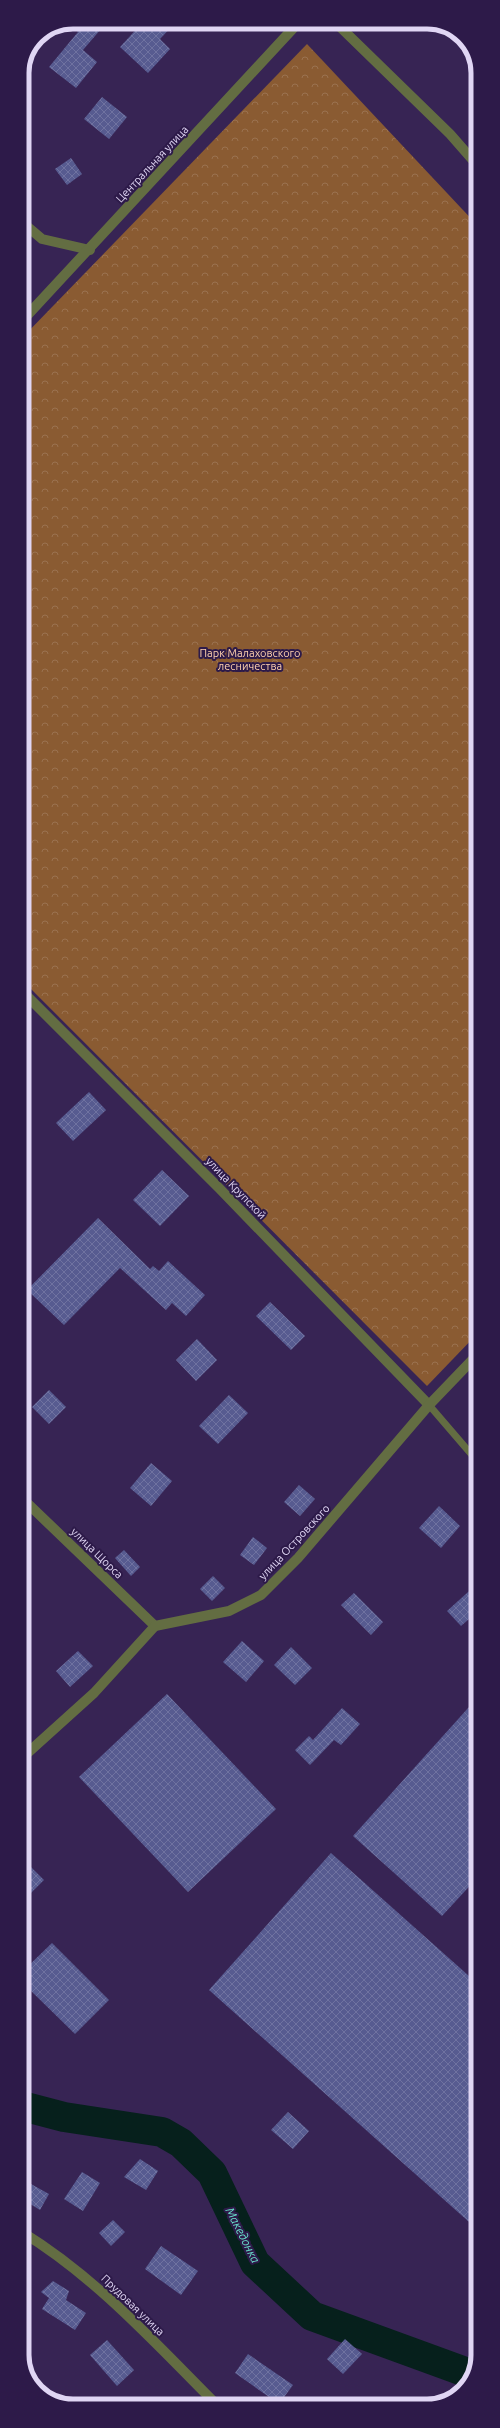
<svg xmlns="http://www.w3.org/2000/svg" width="500" height="2428" font-family="Ubuntu,sans-serif">
<style>
.forest{fill:url(#forest-crowns)}
.lines{fill:none;stroke-linecap:round;stroke-linejoin:round}
.river{stroke:#06201c;stroke-width:30}
.building{fill:url(#building-cross-hatch)}
.lane{stroke:#636d42;stroke-width:7}
.street{stroke:#636d42;stroke-width:10}
.labels{text-anchor:middle;dominant-baseline:central;stroke-width:4;stroke-linejoin:round;paint-order:stroke}
.street-label{font-size:11px;fill:#e0d6f4;stroke:#2d1a49}
.park-label{font-size:11px;fill:#fed1ae;stroke:#2d1a49}
.water-label{font-size:12px;font-style:italic;fill:#69e2cc;stroke:#2d1a49}
.rim{fill:none;stroke:#e0d6f4;stroke-width:5}
</style>
<defs>
<pattern id="forest-crowns" width="20" height="18" patternUnits="userSpaceOnUse"><rect width="20" height="18" fill="#8a5b32"/><path d="M2 6a3 3 0 1 1 6 0M12 15a3 3 0 1 1 6 0" fill="none" stroke="#9a7250"/></pattern>
<pattern id="building-cross-hatch" width="8" height="8" patternUnits="userSpaceOnUse"><rect width="8" height="8" fill="#575b90"/><path d="M0 0l8 8M0 8l8-8" fill="none" stroke="#6f72a0"/></pattern>
</defs>
<rect width="100%" height="100%" fill="#372454"/>
<!-- forest -->
<path class="forest" d="M307,44L478,226V1333L427,1386L22,980V338Z"/>
<g class="lines">
<!-- river -->
<path class="river" d="M22,2106L64,2117L162,2132L181,2143L212,2173L255,2263L312,2316L471,2374"/>
</g>
<!-- building -->
<g class="building">
<path d="M73,22H107L83,50L97,62L76,88L49,67L78,32L69,24Z"/>
<path d="M143,22H176L160,39L170,49L148,73L120,47Z"/>
<path d="M102,97L127,117L109,139L84,119Z"/>
<path d="M71,158L82,174L67,185L55,169Z"/>
<path d="M89,1092L106,1110L73,1141L56,1123Z"/>
<path d="M162,1170L189,1196L160,1226L133,1200Z"/>
<path d="M98,1218L150,1269L153,1266L159,1271L168,1261L205,1295L186,1316L172,1303L166,1310L120,1268L64,1325L27,1290Z"/>
<path d="M270,1302L305,1336L291,1350L256,1316Z"/>
<path d="M197,1339L217,1360L196,1381L176,1360Z"/>
<path d="M49,1390L66,1407L49,1424L32,1407Z"/>
<path d="M229,1395L248,1413L218,1444L199,1426Z"/>
<path d="M151,1463L172,1481L151,1506L130,1488Z"/>
<path d="M299,1485L315,1499L300,1516L284,1502Z"/>
<path d="M439,1506L460,1526L441,1548L419,1528Z"/>
<path d="M253,1537L267,1548L254,1565L240,1555Z"/>
<path d="M124,1550L140,1567L131,1576L115,1558Z"/>
<path d="M213,1576L225,1588L212,1601L200,1589Z"/>
<path d="M478,1583V1611L461,1626L447,1611Z"/>
<path d="M354,1593L383,1622L371,1635L341,1605Z"/>
<path d="M242,1641L264,1661L246,1682L223,1662Z"/>
<path d="M291,1647L312,1668L295,1685L274,1665Z"/>
<path d="M78,1651L93,1666L70,1687L56,1671Z"/>
<path d="M167,1694L276,1809L188,1892L79,1777Z"/>
<path d="M478,1697V1877L442,1916L353,1836Z"/>
<path d="M342,1708L360,1724L341,1745L334,1740L310,1765L295,1750L309,1736L313,1740Z"/>
<path d="M331,1853L478,1984V2230L209,1990Z"/>
<path d="M22,1858L44,1880L22,1902Z"/>
<path d="M52,1943L109,2000L75,2034L22,1982V1972Z"/>
<path d="M288,2112L309,2131L293,2149L271,2130Z"/>
<path d="M140,2159L158,2171L146,2190L124,2177Z"/>
<path d="M82,2172L100,2183L83,2211L64,2199Z"/>
<path d="M22,2179L49,2194L40,2210L22,2199Z"/>
<path d="M113,2220L125,2232L111,2246L99,2233Z"/>
<path d="M161,2246L198,2271L181,2295L145,2269Z"/>
<path d="M53,2281L69,2291L66,2300L86,2313L75,2330L42,2309L49,2298L41,2292Z"/>
<path d="M345,2339L362,2354L343,2374L327,2359Z"/>
<path d="M107,2340L134,2370L117,2386L90,2355Z"/>
<path d="M248,2354L293,2385L279,2404L235,2373Z"/>
</g>
<g class="lines">
<!-- lane -->
<path class="lane" d="M429,1405L478,1462"/>
<!-- street -->
<g class="street">
<path d="M335,22L450,134L478,166"/>
<path d="M22,222L42,239L90,250"/>
<path d="M22,321L299,22"/>
<path d="M22,991L219,1188L429,1405"/>
<path d="M22,1498L155,1626"/>
<path d="M22,1758L94,1693L155,1626L229,1611L261,1595L298,1558L429,1405L478,1354"/>
<path d="M22,2232C97,2278 156,2344 218,2406"/>
</g>
</g>
<g class="labels">
<!-- street labels -->
<g class="street-label">
<text transform="translate(152 164) rotate(-47)">Центральная улица</text>
<text transform="translate(236 1188) rotate(46)">улица Крупской</text>
<text transform="translate(294 1542) rotate(-47)">улица Островского</text>
<text transform="translate(97 1553) rotate(44)">улица Щорса</text>
<text transform="translate(133 2305) rotate(44)">Прудовая улица</text>
</g>
<!-- park labels -->
<g class="park-label">
<text x="250" y="653">Парк Малаховского<tspan x="250" dy="13">лесничества</tspan></text>
</g>
<!-- water labels -->
<g class="water-label">
<text transform="translate(243 2235) rotate(63)">Македонка</text>
</g>
</g>
<!-- crop -->
<path d="M0 0H500V2428H0ZM73 29H427A44 44 0 0 1 471 73V2355A44 44 0 0 1 427 2399H73A44 44 0 0 1 29 2355V73A44 44 0 0 1 73 29Z" fill="#2d1a49" fill-rule="evenodd"/>
<path class="rim" d="M73 29H427A44 44 0 0 1 471 73V2355A44 44 0 0 1 427 2399H73A44 44 0 0 1 29 2355V73A44 44 0 0 1 73 29Z"/>
</svg>
